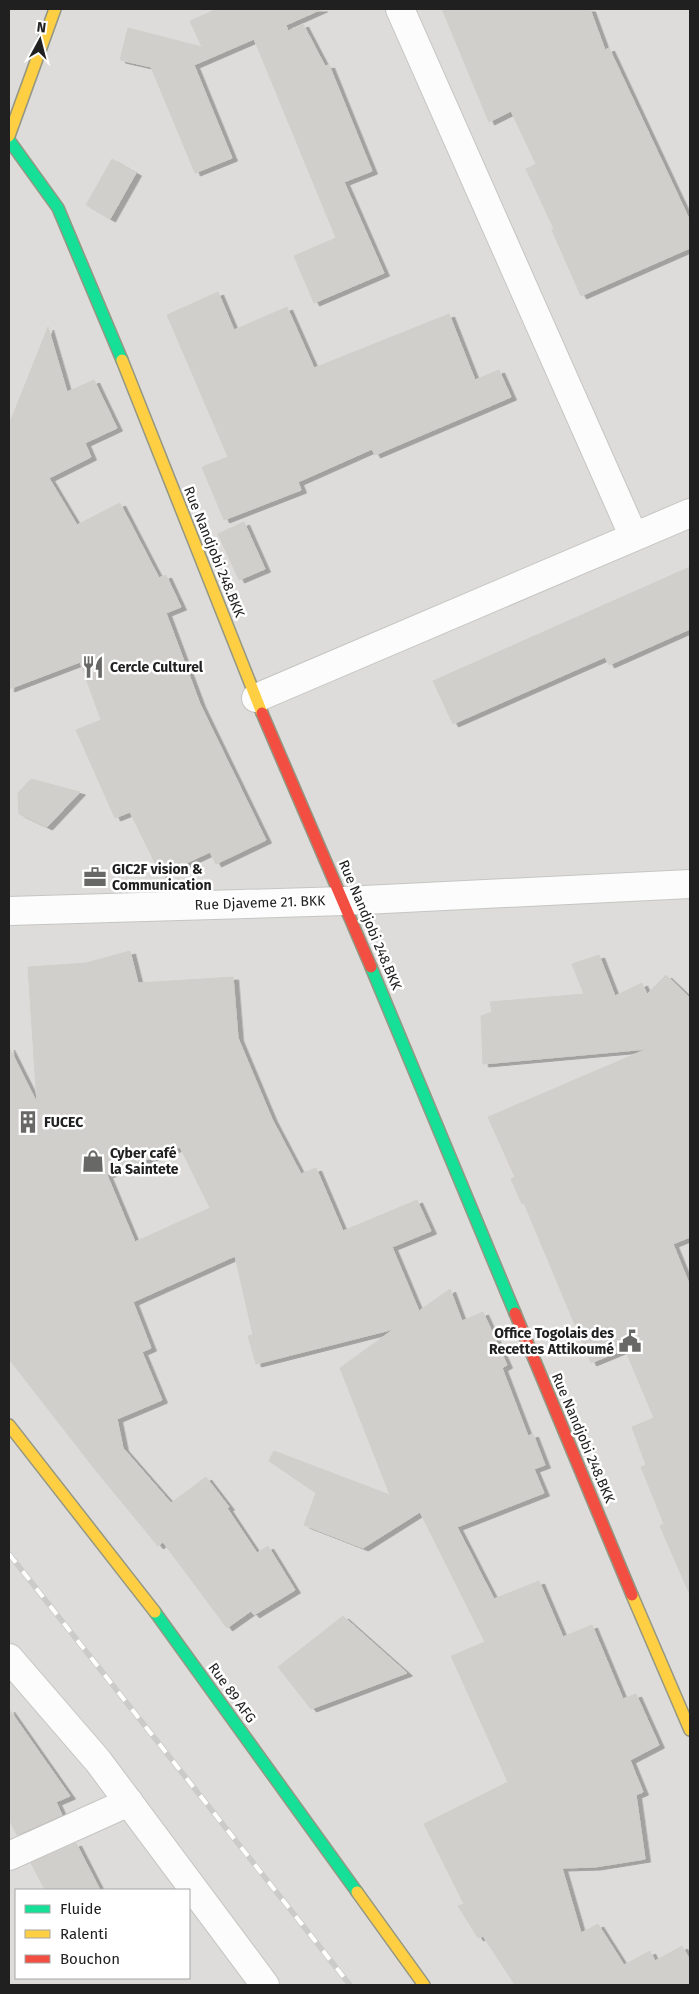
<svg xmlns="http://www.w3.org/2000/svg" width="699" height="1994" font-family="'Fira Sans',sans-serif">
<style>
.residential{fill:#dddcda;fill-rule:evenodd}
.building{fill:#d1cfcc;stroke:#d1cfca;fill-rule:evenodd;filter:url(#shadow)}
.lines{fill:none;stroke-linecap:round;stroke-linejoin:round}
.street-casing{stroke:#c5c5c3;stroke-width:30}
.fast-casing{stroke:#949782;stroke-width:14}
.slow-casing{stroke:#949782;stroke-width:14}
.jam-casing{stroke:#949782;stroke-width:14}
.street{stroke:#fcfcfc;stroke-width:28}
.fast{stroke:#16e098;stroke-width:11}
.slow{stroke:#ffcf43;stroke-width:11}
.jam{stroke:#f24e42;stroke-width:11}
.rail-casing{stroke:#cbcbca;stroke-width:5.5}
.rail{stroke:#fff;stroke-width:4;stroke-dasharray:11;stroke-linecap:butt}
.labels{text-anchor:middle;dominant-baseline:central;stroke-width:5;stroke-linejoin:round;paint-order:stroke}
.street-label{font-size:14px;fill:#202020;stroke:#fff}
.poi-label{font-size:14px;font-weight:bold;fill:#202020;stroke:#fff;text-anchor:start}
</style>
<defs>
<filter id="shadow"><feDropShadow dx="5.5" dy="3" stdDeviation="0" flood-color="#0004"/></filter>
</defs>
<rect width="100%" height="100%" fill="#eeede9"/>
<!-- residential -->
<path class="residential" d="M9,9H690V1985H9ZM16,1890H189V1978H16Z"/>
<!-- building -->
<g class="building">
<path d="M217,9H322L286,25L288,31L303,24L325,66L329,65L372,171L344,182L384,273L314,303L294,256L336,238L254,39L194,65L232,158L195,173L151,67L120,60L128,28L202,47L190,21Z"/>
<path d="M442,9H590L605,50L609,48L690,221V248L581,296L552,230L554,229L526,169L536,164L511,111L489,122Z"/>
<path d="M112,159L136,173L110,219L86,205Z"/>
<path d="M218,292L234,330L287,307L314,368L449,314L475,380L499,370L511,397L375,455L372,449L298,482L301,490L224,520L202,467L228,457L167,315Z"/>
<path d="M48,327L67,392L94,380L117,428L85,443L91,457L49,478L77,525L120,503L159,578L166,575L181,607L166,613L200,704L266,840L216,864L210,852L161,875L130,812L115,818L76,730L101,720L80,662L9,689V425Z"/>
<path d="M244,522L265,569L239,580L218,534Z"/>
<path d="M690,567V629L609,665L605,657L453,724L433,681Z"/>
<path d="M31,779L80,792L47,827L19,814L18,793Z"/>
<path d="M130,951L138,983L233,977L238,1038L272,1119L301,1174L316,1168L343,1231L417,1200L431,1231L392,1247L419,1311L450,1289L462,1321L483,1312L507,1365L502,1368L528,1436L533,1434L545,1465L534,1469L544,1493L457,1527L494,1599L539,1581L563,1637L592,1625L623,1699L636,1694L659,1745L630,1760L643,1792L636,1795L645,1859L595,1867L562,1868L581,1933L598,1924L624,1965L650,1951L655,1961L682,1946L690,1960V1985H515L483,1936L478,1938L458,1906L464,1904L424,1824L508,1782L451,1656L485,1642L420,1512L363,1548L304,1525L316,1493L269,1461L274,1451L390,1495L340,1368L394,1329L256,1364L248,1336L253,1335L235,1256L133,1302L151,1348L142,1352L162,1400L117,1419L123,1448L171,1503L206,1477L229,1507L227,1508L257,1553L268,1546L295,1590L254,1615L251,1611L227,1628L163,1542L158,1546L97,1472L9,1359V1047L37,1103L28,967L86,963ZM180,1147L210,1208L135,1242L107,1175Z"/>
<path d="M599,955L615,996L642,983L647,994L666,975L690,998V1237L673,1244L690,1286V1595L660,1526L664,1524L641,1467L646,1465L632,1427L654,1418L625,1349L591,1363L524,1203L522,1204L511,1179L515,1177L488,1117L647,1049L483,1064L481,1016L492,1012L490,1002L584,994L572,964Z"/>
<path d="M343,1616L407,1673L311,1709L278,1667Z"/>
<path d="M9,1709L70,1796L56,1802L62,1815L17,1835L9,1819Z"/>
<path d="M76,1843L100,1890H45L31,1863Z"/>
</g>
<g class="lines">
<defs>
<g id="street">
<path d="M400,9L633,535"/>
<path d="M256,698L690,513"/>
<path d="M9,911L344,901L690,884"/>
<path d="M9,1658L98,1761L265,1985"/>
<path d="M9,1856L129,1802"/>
</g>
<g id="fast">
<path d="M9,140L58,208L122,360"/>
<path d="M371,967L515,1313"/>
<path d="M155,1612L357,1892"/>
</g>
<g id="slow">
<path d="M9,136L55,9"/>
<path d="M122,360L262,713"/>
<path d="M9,1425L155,1612"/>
<path d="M632,1595L690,1730"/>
<path d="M357,1892L424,1985"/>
</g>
<g id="jam">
<path d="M262,713L371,967"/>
<path d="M515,1313L632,1595"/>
</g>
</defs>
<!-- street casing -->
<use href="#street" class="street-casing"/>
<!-- fast casing -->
<use href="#fast" class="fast-casing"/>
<!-- slow casing -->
<use href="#slow" class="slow-casing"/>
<!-- jam casing -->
<use href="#jam" class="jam-casing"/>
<!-- street -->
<use href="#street" class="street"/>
<!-- fast -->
<use href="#fast" class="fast"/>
<!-- slow -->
<use href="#slow" class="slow"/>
<!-- jam -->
<use href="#jam" class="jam"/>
<defs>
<path id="rail" d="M9,1554L350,1985"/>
</defs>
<!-- rail casing -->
<use href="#rail" class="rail-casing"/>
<!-- rail -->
<use href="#rail" class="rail"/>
</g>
<!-- icons -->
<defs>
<symbol id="restaurant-bare" viewBox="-9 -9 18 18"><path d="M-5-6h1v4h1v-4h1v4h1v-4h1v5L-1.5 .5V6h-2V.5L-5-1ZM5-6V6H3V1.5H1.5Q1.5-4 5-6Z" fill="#686866" stroke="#fff" stroke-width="2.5" paint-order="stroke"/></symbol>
<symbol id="office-bare" viewBox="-9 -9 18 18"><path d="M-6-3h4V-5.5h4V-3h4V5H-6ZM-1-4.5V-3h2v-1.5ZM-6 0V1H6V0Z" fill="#686866" stroke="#fff" stroke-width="2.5" paint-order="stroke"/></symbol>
<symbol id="building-bare" viewBox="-9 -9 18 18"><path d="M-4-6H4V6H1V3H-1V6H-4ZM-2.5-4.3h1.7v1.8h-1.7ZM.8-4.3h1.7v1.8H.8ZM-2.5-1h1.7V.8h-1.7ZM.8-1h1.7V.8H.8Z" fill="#686866" stroke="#fff" stroke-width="2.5" paint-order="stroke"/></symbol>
<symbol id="shop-bare" viewBox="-9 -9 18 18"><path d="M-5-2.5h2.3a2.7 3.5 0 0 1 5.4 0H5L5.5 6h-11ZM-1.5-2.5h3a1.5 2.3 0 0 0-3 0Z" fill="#686866" stroke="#fff" stroke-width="2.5" paint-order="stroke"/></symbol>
<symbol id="civic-bare" viewBox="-9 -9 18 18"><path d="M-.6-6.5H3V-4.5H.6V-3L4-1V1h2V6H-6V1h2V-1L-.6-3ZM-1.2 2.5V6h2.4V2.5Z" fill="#686866" stroke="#fff" stroke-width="2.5" paint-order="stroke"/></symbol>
</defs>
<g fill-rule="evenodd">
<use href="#restaurant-bare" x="77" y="651" width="32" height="32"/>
<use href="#office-bare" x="79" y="861" width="32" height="32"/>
<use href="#building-bare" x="12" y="1106" width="32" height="32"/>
<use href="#shop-bare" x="77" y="1145" width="32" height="32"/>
<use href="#civic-bare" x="614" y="1325" width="32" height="32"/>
</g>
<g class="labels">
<!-- street labels -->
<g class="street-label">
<text transform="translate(214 552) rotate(68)">Rue Nandjobi 248.BKK</text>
<text transform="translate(260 903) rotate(-2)">Rue Djaveme 21. BKK</text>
<text transform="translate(370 925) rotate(67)">Rue Nandjobi 248.BKK</text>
<text transform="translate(583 1438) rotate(67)">Rue Nandjobi 248.BKK</text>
<text transform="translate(232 1693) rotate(54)">Rue 89 AFG</text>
</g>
<!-- poi labels -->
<g class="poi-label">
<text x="110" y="667">Cercle Culturel</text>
<text x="112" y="869">GIC2F vision &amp;<tspan x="112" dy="16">Communication</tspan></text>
<text x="44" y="1122">FUCEC</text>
<text x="110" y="1153">Cyber café<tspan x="110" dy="16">la Saintete</tspan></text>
<text x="614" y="1333" text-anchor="end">Office Togolais des<tspan x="614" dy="16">Recettes Attikoumé</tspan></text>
</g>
</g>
<!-- border -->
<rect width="699" height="1994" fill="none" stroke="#202020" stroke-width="20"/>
<!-- legend -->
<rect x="15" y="1889" width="175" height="90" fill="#ffffff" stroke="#a6a6a6"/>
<rect x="25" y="1905" width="25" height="8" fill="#16e098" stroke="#a6a6a6"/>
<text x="60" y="1914" font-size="15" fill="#202020">Fluide</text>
<rect x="25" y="1930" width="25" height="8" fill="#ffcf43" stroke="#a6a6a6"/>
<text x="60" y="1939" font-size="15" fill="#202020">Ralenti</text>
<rect x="25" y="1955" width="25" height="8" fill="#f24e42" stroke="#a6a6a6"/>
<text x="60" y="1964" font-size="15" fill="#202020">Bouchon</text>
<!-- north arrow -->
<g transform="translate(40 40) rotate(7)" stroke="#ffffff" stroke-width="4" paint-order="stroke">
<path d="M0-4L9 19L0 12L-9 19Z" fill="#202020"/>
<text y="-8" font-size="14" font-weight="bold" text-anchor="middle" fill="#202020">N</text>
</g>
</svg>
